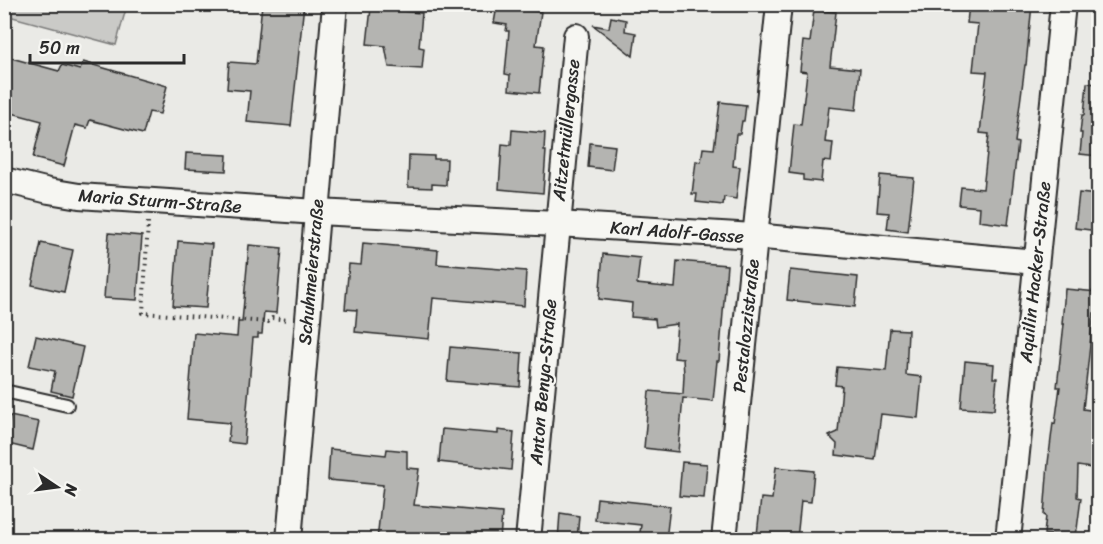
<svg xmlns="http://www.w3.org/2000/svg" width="1103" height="544" font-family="Sriracha,sans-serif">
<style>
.green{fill:#cacac7;stroke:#7a7a79;stroke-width:1.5}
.building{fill:#b4b4b1;stroke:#2b2b2b;stroke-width:1.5}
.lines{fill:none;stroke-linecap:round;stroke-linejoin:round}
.service-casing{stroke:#2b2b2b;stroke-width:16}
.minor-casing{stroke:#2b2b2b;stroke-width:28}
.path{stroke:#2b2b2b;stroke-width:4;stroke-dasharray:1.5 4.5;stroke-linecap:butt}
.service{stroke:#f6f6f2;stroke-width:12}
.minor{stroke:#f6f6f2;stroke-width:24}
.labels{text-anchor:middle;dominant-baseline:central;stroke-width:4.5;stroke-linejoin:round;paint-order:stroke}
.street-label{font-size:18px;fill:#2b2b2b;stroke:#f6f6f2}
</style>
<rect width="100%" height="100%" fill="#eaeae6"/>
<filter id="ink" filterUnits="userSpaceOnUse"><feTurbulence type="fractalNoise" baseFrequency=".0167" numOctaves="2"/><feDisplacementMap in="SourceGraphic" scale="12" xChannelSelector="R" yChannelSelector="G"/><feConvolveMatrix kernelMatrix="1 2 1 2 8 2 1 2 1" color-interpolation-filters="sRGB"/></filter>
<g filter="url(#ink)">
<!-- green -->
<path class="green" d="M4,5L5,4L127,5L116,45L5,15Z"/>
<!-- building -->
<g class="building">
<path d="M262,4H304L291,126L247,122L250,91L227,89L229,62L256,64Z"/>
<path d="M969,4H1032L1026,65H1025L1015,142L1018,143L1008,225L979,221L980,207L959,205L961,187L983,189L989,134L980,133L987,72L973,71L978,24L967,23Z"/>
<path d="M497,6L541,12L536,45L544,46L539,93L509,90L510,75L505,74L509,31H506L507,25L494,23Z"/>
<path d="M371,8L422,13L419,47L424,48L422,69L389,67L385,46L367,44Z"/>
<path d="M814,10L836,12L830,66L860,69L856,110L829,107L825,142L833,143L831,162L823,161L821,182L803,180V175L789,173L794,124L801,125L807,72L800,71L803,41L810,42Z"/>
<path d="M611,17L626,20L625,31L636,33L633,56L593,25L609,28Z"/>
<path d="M4,56L59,71L62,65L80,70L83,62L167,86L160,114L149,112L143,134L90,120L87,128L75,125L64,166L33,158L42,121L4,111Z"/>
<path d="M1087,83L1098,84V156L1080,154L1082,133H1080L1082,115H1084Z"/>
<path d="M720,102L746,105L744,121H742L740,134H736L733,166L740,167L736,199L724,197L723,205L696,202L697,194H692L696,161L701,162L703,148L714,149Z"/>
<path d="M512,130L545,133L544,151H546L543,193L499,189L502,144L511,145Z"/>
<path d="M590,143L615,146L612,170L588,167Z"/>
<path d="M186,153L227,155L226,171L185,169Z"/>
<path d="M409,155L434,156V159H447L446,185L432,184V188L408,187Z"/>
<path d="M880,175L914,178L908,232L887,229L889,213L877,212Z"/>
<path d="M1079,193L1098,195V231L1075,228Z"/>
<path d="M109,233L142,236L137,300L104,298Z"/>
<path d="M178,241L212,244L206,308L173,306Z"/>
<path d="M41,243L73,250L64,292L32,285Z"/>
<path d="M363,243L438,250L437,264L526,271L524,306L433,298L429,339L355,332L357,310L345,309L349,264L361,265Z"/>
<path d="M249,245L282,248L276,313L264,312L262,334H258V338H253L244,444L228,442L230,423L187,419L194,333L237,337L238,322H242Z"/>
<path d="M603,254L640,258L637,284L675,288L677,261L727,265L719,361H717L713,401L683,398L678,452L644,448L649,391L683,394L684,375L683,359L674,358L677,324L656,327L655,319L631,317L632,303L599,299Z"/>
<path d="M790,270L858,277L855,307L787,300Z"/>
<path d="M1065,289L1098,292V314L1094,313L1092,327L1083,409L1097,411L1091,468L1078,466L1077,497L1081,498L1077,529L1076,530L1074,537L1044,534L1046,516L1044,515L1048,463L1053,423L1055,424L1060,387H1057L1064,324H1062Z"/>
<path d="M890,329L908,330L906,375L922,377L918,418L881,414L875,460L836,455L837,444L829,436L838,432L842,386L835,385L837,367L886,371Z"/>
<path d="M36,336L83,347L72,396L51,391L55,371L29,366Z"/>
<path d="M450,347L522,353L520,387L447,381Z"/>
<path d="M965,361L994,364L993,378H997L994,410L961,408Z"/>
<path d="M10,416L39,422L33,450L4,443Z"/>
<path d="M442,429L498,434V430L514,432L511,470L439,462Z"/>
<path d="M330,449L386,455L387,449L407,451V468L419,469L414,505L502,513L500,540H377L383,485L328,480Z"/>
<path d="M682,462L707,464L704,498L679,496Z"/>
<path d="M776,467L814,471L811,502L801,501L797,539L757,535L761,498L772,499Z"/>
<path d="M597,498L670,506L666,540H639L641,525L595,520Z"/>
<path d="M560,513L579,516L577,540H558Z"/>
</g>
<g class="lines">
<defs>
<path id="service" d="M4,391L67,405"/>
<g id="minor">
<path d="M4,180L49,191L79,196L317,212L557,224L754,236L1036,262"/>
<path d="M289,540L335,4"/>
<path d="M528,540L576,36"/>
<path d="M724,540L779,4"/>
<path d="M1008,540L1063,4"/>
</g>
</defs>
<!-- service casing -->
<use href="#service" class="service-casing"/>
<!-- minor casing -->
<use href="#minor" class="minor-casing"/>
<!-- path -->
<path class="path" d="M148,222L143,313L268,322L272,318L288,320"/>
<!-- service -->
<use href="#service" class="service"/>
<!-- minor -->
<use href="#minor" class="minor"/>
</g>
</g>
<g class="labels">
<!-- street labels -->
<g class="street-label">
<text transform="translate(566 130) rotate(-84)">Aitzetmüllergasse</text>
<text transform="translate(160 201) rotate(4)">Maria Sturm-Straße</text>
<text transform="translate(677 232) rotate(4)">Karl Adolf-Gasse</text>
<text transform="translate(311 272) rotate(-85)">Schuhmeierstraße</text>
<text transform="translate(1035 272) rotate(-84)">Aquilin Hacker-Straße</text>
<text transform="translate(746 326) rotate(-84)">Pestalozzistraße</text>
<text transform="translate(543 382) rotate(-85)">Anton Benya-Straße</text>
</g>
</g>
<!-- margin -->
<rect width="1103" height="544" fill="none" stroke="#f6f6f2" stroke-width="24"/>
<rect x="12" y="12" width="1079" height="520" fill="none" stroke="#2b2b2b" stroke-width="2" filter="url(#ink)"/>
<!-- north arrow -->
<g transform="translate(57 487) rotate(103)" stroke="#f6f6f2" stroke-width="4.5" paint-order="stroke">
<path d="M0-4.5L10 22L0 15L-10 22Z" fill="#2b2b2b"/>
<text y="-9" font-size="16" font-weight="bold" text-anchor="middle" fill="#2b2b2b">N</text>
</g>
<!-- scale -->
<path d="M30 54v9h154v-9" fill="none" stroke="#2b2b2b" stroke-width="3"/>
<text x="39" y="54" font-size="18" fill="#2b2b2b" stroke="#f6f6f2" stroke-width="4.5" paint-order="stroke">50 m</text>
</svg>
